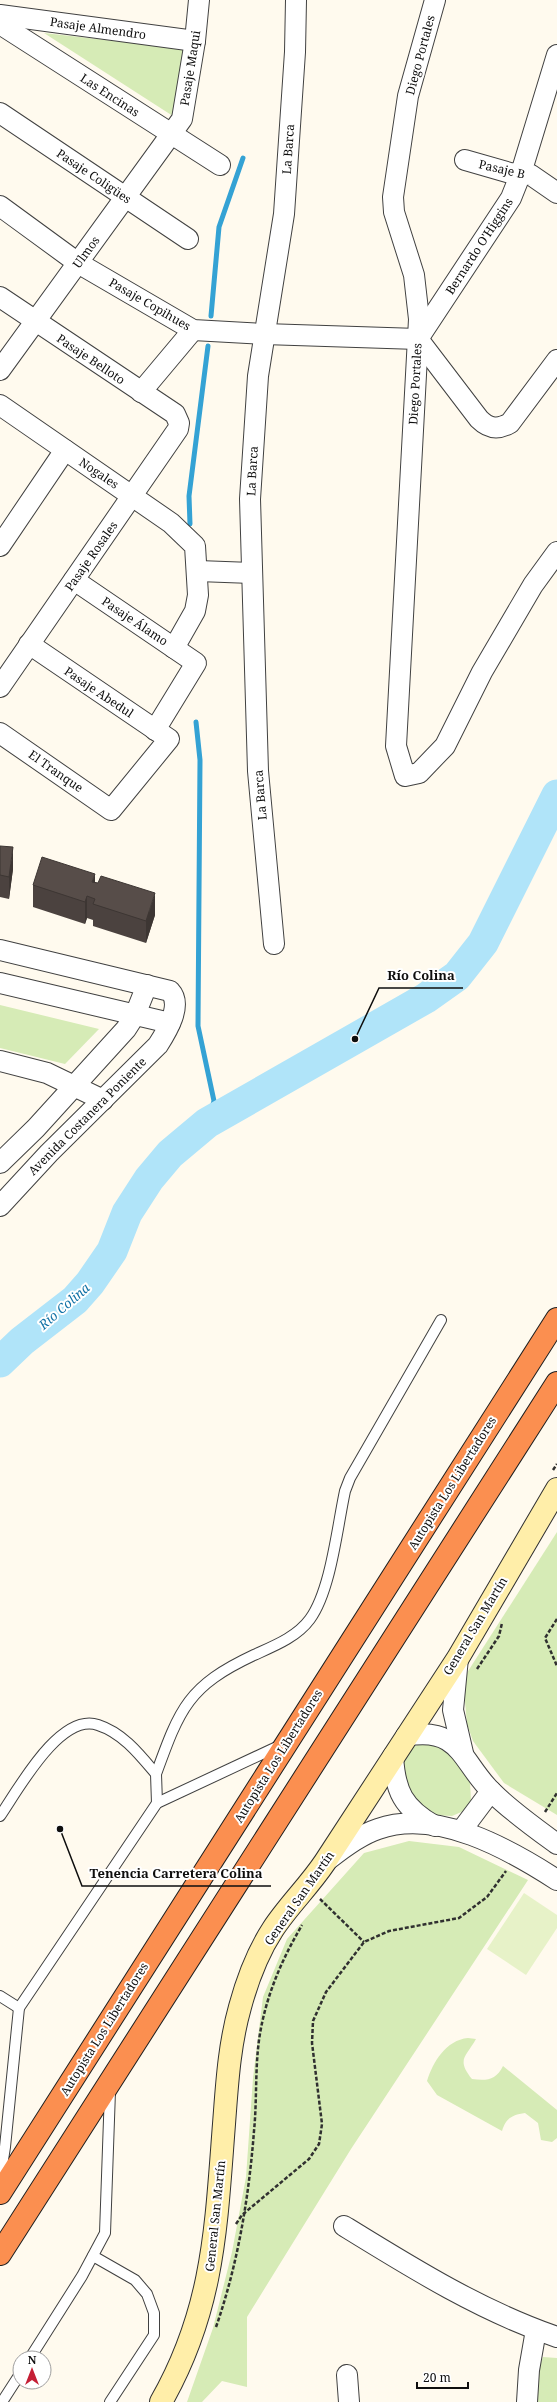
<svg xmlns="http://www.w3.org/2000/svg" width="557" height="2402" font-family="'Noto Serif',serif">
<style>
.green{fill:#d6ebb6}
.pitch{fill:#e7f2c8}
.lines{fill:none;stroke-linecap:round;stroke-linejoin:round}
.stream{stroke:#34a2d4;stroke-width:5}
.river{stroke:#b0e4f9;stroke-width:31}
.lane-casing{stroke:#414141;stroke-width:12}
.street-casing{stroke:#414141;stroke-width:22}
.secondary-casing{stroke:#303030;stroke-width:24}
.highway-casing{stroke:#1f1f1f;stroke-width:24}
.path{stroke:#303030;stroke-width:2.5;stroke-dasharray:4 2;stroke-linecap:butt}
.lane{stroke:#fff;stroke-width:10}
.street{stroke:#fff;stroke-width:20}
.secondary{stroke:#ffeea9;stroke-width:22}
.highway{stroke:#fb8f50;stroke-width:22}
.wall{fill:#4b423f}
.shaded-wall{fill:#3d3633}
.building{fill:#574d49;stroke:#3d3633}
.labels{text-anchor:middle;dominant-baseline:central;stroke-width:4;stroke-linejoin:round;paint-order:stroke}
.street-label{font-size:12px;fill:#0e0e0e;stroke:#fff}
.water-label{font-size:13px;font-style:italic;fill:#1172a6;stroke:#fff}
.leader{fill:none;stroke:#0e0e0e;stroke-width:1.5}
.callout-dot{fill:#0e0e0e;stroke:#fff;stroke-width:1.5}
.callout-label{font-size:13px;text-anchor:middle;font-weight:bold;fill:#0e0e0e;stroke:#fff;stroke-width:4;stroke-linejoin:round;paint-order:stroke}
</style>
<rect width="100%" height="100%" fill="#fffaee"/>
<!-- green -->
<g class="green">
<path d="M44,33L186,49L176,118Z"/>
<path d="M0,1005L99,1029L65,1064L0,1048Z"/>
<path d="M557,1532V1815L504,1783L473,1741L467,1724L463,1679Z"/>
<path d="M426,1741L446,1747L470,1782L471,1800L466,1810L452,1816L433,1815L413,1801L402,1766L413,1747Z"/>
<path d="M409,1841L459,1847L528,1880L351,2149L247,2317V2387L222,2381L202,2402H187L213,2328L232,2252L246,2177L253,2078L263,1997L287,1939L364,1853Z"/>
<path d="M468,2038L476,2039C466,2057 456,2059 472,2079C487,2081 496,2080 503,2066L557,2110V2138L552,2142L541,2140L538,2123L525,2113C512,2115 506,2118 502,2131L437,2095L427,2081C433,2062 446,2040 468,2038Z"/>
<path d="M543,2357L557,2358V2402H537L538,2370Z"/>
</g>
<!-- pitch -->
<path class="pitch" d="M524,1893L557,1915V1928L526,1975L487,1949Z"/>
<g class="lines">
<!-- stream -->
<g class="stream">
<path d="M211,316L219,227L243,158"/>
<path d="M190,524L189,496L208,346"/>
<path d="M196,722L200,760L198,1026L214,1101L207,1123"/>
</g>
<!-- river -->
<path class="river" d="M0,1362L22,1341L75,1300L90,1283L112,1251L127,1213L149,1179L170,1154L207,1123L426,998L457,976L483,943L557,795"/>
<defs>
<g id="lane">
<path d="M156,1774C180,1708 188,1686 254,1655C274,1646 297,1637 310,1619C331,1590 337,1528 345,1491L350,1478L441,1320"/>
<path d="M0,1816C18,1790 60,1712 98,1725C123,1733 140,1755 156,1774L157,1803"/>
<path d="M0,1996L19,2008"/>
<path d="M0,2179L5,2147L19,2008L157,1803L279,1746"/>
<path d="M93,2256L135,2280L147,2294L154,2313V2335L110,2402"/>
<path d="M30,2358L82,2276L105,2233L110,2091"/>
<path d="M2,2402L20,2374"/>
</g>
<g id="street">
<path d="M435,0L408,96L393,197L394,212L414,275L419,319L396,746L405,776L419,773L445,746L482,672L533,585L557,552"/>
<path d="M0,15L195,41"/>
<path d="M0,24L220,165"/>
<path d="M0,113L188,239"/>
<path d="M465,160L510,173L531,175L557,193"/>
<path d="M0,206L78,263L193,330L264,334L418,339"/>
<path d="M0,297L175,414L179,423L178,429L0,687"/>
<path d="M418,339L511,198L521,173L557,55"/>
<path d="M418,339L479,419C489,429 498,430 510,423L557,360"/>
<path d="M0,370L182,119L195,41L199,0"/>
<path d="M141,392L193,330"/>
<path d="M0,405L171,523L195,546L198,595L195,611L174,648"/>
<path d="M0,546L65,450"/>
<path d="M198,571L252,573"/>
<path d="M74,580L196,663L155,730"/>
<path d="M0,733L111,810L169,739L29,644"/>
<path d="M274,944L258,771L250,499L258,376L284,214L295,52L296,0"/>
<path d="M0,950L170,991C183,1005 167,1031 158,1045L49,1153L0,1206"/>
<path d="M0,983L170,1023"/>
<path d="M0,1061L47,1073L103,1100"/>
<path d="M0,1163L36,1128L126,1029L135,1015L147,985"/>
<path d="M458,1658L453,1710L463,1753"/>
<path d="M406,1736C461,1726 461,1762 492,1792C511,1811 535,1828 557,1844"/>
<path d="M393,1756C395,1791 403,1808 435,1826"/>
<path d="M461,1831L491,1791"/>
<path d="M329,1859C344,1847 360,1835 378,1829C437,1808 509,1849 557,1880"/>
<path d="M344,2226C412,2268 481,2311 557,2337"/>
<path d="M347,2375L349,2402"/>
<path d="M527,2402L529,2370L536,2330"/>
</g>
<path id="secondary" d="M161,2402C214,2309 216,2227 224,2124C227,2085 229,2046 240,2007C247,1981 258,1952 273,1929C288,1906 309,1886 325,1862L458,1658L557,1489"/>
<g id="highway">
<path d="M0,2193L557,1319"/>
<path d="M0,2254L557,1383"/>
</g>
</defs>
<!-- lane casing -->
<use href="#lane" class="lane-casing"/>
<!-- street casing -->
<use href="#street" class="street-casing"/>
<!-- secondary casing -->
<use href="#secondary" class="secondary-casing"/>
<!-- highway casing -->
<use href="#highway" class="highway-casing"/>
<!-- path -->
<g class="path">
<path d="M553,1470L557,1464"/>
<path d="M557,1619L545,1638L557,1666"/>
<path d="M477,1669L499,1636L502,1623"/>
<path d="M545,1812L557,1793"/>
<path d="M320,1899L364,1942"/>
<path d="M236,2224L242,2215L309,2159L319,2144L322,2124L312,2043L313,2021L326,1992L364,1942L389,1931L459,1918L487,1897L506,1871"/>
<path d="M216,2327C238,2264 249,2196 254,2131C257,2101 255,2070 259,2040C265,1998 281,1961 302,1925"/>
</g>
<!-- lane -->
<use href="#lane" class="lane"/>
<!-- street -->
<use href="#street" class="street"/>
<!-- secondary -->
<use href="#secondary" class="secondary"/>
<!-- highway -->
<use href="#highway" class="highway"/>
</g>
<!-- wall -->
<g class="wall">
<path d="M0,846L13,869L9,899L0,897Z"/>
<path d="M95,882L155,915L146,943L93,926V920L87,918L85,924L33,907V885Z"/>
</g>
<!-- shaded-wall -->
<g class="shaded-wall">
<path d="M13,847V869L9,899V877Z"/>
<path d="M95,874V896L92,882Z"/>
<path d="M155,893V915L146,943V921Z"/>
<path d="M87,896V918L85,924V902Z"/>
</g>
<!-- building -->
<g class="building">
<path d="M0,846L13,847L9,877L0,875Z"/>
<path d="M42,857L95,874L92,882L98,883L101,876L155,893L146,921L93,904L95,899L87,896L85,902L33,885Z"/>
</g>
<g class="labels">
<!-- street labels -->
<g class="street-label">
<text transform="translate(98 28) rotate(8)">Pasaje Almendro</text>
<text transform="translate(420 55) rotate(-75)">Diego Portales</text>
<text transform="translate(190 68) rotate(-81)">Pasaje Maqui</text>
<text transform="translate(110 95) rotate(33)">Las Encinas</text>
<text transform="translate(288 149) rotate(-86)">La Barca</text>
<text transform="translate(502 169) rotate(13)">Pasaje B</text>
<text transform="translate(94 176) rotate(34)">Pasaje Coligües</text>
<text transform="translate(479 246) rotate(-57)">Bernardo O'Higgins</text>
<text transform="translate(86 252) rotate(-54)">Ulmos</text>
<text transform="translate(150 304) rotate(30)">Pasaje Copihues</text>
<text transform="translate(91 359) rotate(34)">Pasaje Belloto</text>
<text transform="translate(415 384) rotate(-87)">Diego Portales</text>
<text transform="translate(252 471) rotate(-87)">La Barca</text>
<text transform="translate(99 473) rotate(34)">Nogales</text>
<text transform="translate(91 556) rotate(-55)">Pasaje Rosales</text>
<text transform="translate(135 621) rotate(34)">Pasaje Álamo</text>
<text transform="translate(99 692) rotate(34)">Pasaje Abedul</text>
<text transform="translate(56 771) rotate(35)">El Tranque</text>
<text transform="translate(260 795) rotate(-95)">La Barca</text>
<text transform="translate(87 1116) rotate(-45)">Avenida Costanera Poniente</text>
<text transform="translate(452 1483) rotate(-58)">Autopista Los Libertadores</text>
<text transform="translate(475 1626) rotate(-59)">General San Martín</text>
<text transform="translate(278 1756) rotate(-58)">Autopista Los Libertadores</text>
<text transform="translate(299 1898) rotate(-55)">General San Martín</text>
<text transform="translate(104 2029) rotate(-58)">Autopista Los Libertadores</text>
<text transform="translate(215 2216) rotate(-84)">General San Martín</text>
</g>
<!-- water labels -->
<g class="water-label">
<text transform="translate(64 1306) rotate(-41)">Río Colina</text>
</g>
</g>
<!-- callouts -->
<path class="leader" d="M355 1039L379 988H463M60 1829L82 1886H271"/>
<g class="callout-dot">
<circle cx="355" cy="1039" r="4"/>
<circle cx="60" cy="1829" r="4"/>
</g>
<g class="callout-label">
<text x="421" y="980">Río Colina</text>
<text x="176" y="1878">Tenencia Carretera Colina</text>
</g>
<!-- north arrow -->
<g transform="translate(32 2370)"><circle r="19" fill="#ffffff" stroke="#9f9f9f"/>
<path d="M0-3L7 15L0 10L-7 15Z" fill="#c51f35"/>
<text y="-6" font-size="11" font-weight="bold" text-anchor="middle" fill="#0e0e0e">N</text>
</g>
<!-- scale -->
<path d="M417 2382v6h51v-6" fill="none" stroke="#0e0e0e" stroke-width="2"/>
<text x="423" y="2382" font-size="12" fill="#0e0e0e" stroke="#ffffff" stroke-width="3" paint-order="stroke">20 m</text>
</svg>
